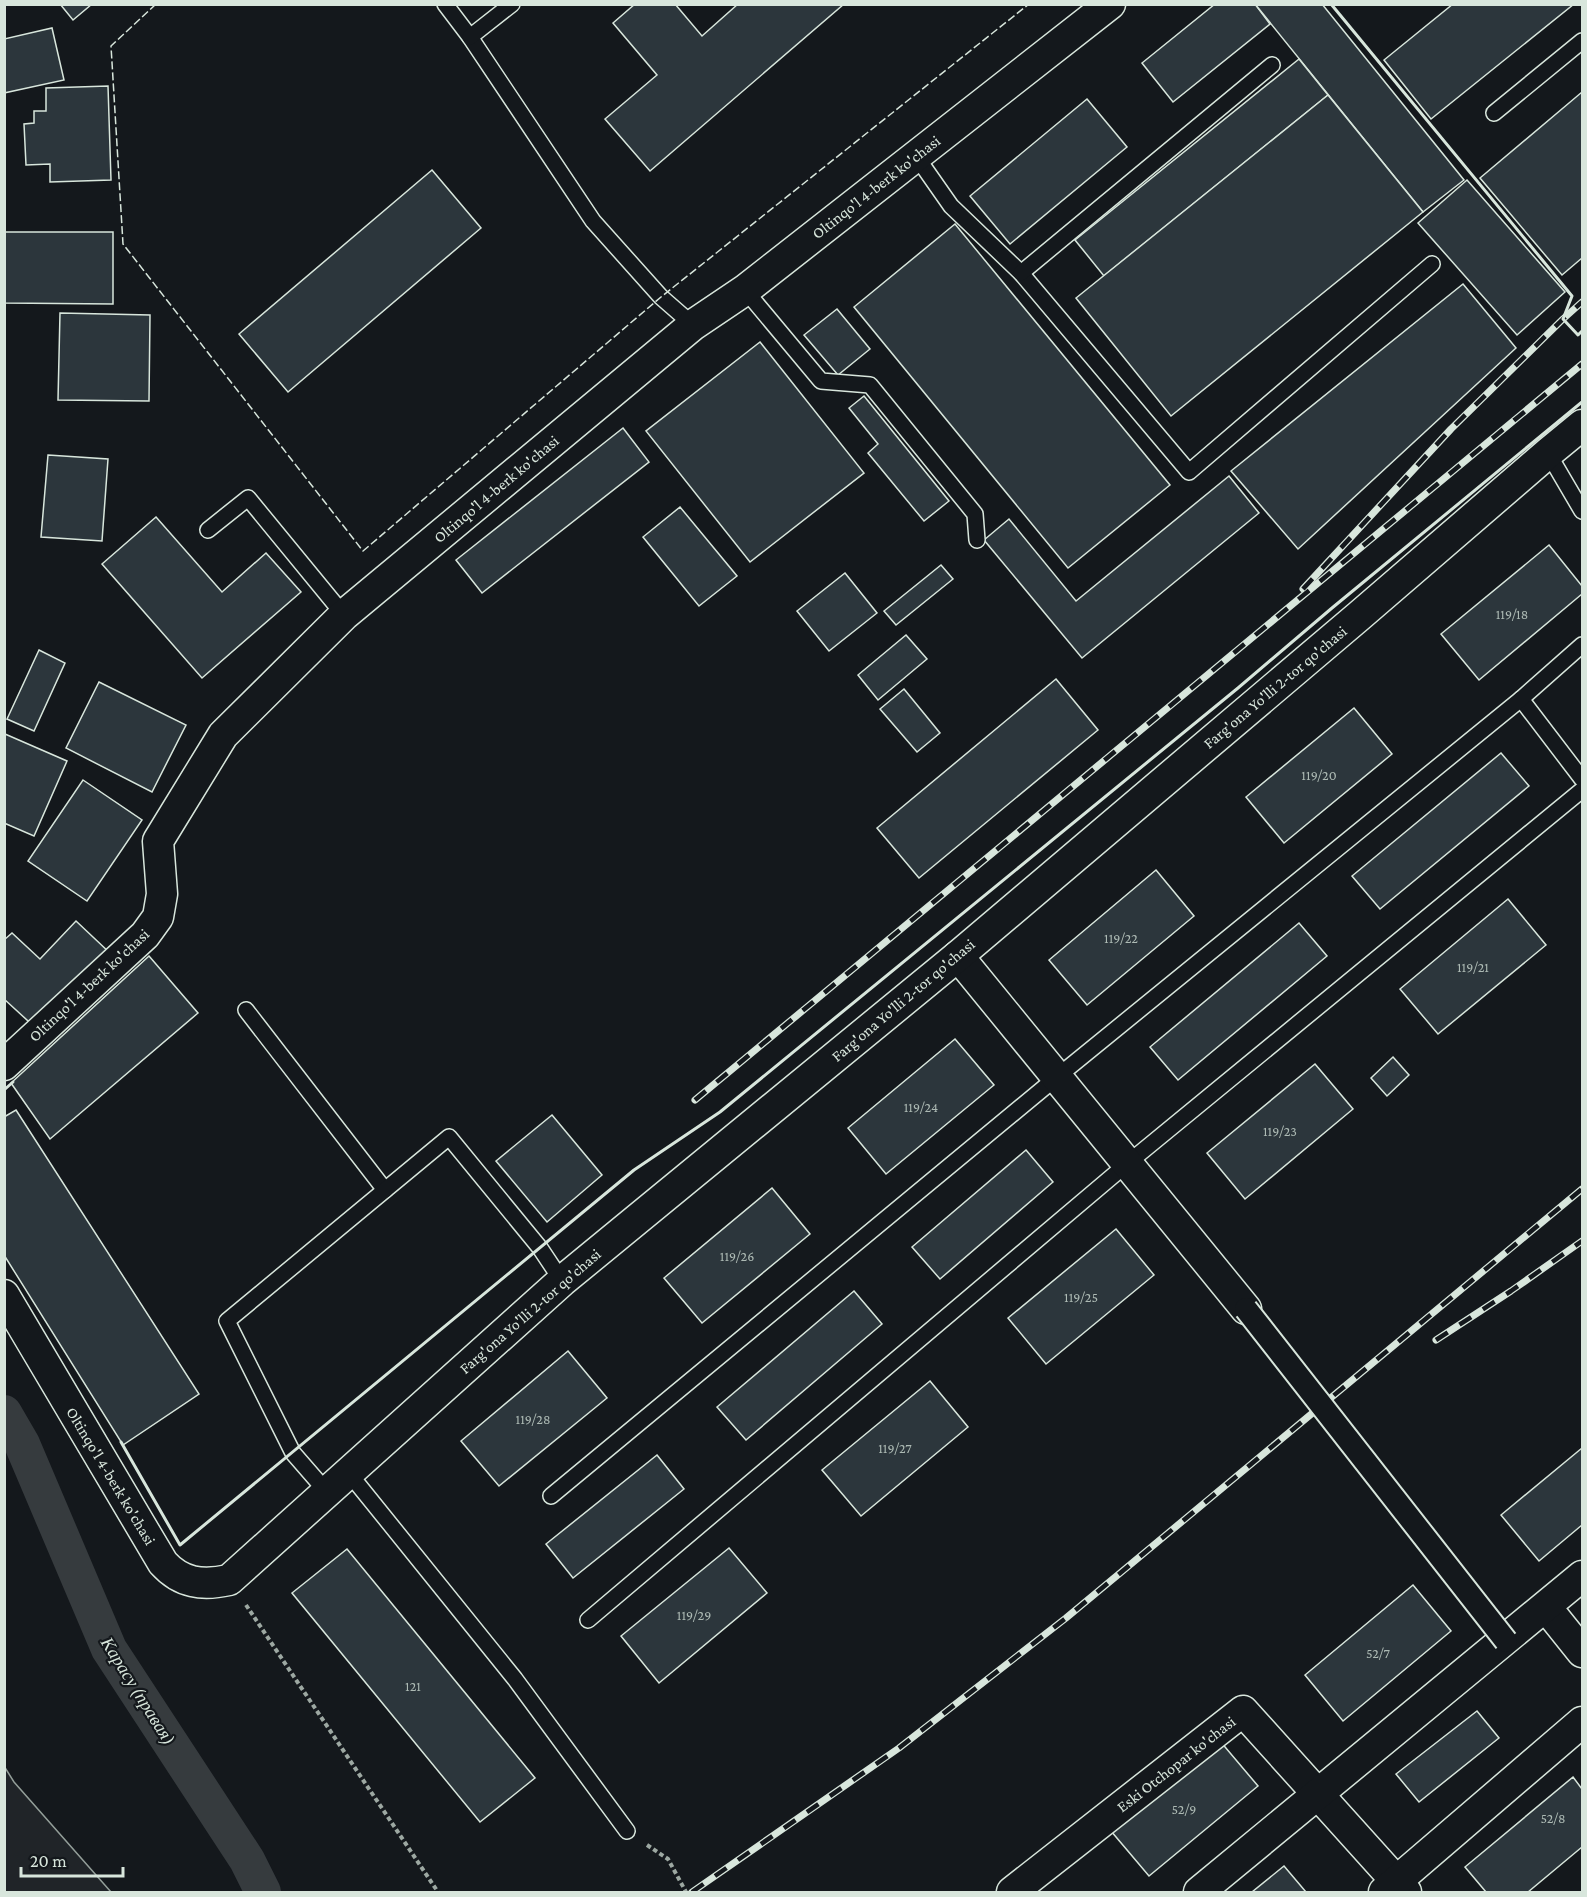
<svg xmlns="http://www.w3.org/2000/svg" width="1587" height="1897" font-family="'Crimson Pro',serif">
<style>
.green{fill:#202428;stroke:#939e99;stroke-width:1.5}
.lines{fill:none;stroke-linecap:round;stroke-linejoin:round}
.canal{stroke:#363b3e;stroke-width:36}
.building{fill:#2c363c;stroke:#d8e6dc;stroke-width:1.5}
.service-casing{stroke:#d8e6dc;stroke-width:18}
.minor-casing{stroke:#d8e6dc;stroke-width:33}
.path{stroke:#9da8a2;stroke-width:4;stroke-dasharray:4.5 3;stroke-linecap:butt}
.service{stroke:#14181c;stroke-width:15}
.minor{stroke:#14181c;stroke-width:30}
.rail-casing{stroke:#d8e6dc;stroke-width:7}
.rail{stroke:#14181c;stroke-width:4.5;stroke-dasharray:14;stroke-linecap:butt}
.pedestrian-bridge-casing{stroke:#d8e6dc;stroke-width:26;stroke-linecap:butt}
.pedestrian-bridge{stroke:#14181c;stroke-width:22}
.fence{stroke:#d8e6dc;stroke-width:1.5;stroke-dasharray:8 3;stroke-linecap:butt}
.wall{stroke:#d8e6dc;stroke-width:3}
.labels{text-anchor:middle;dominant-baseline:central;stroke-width:4.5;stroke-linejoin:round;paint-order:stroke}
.number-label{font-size:14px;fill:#adbab4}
.street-label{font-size:16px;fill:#d8e6dc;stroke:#14181c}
.water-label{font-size:18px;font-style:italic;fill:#d8e6dc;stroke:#14181c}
</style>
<rect width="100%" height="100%" fill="#14181c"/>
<!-- green -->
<path class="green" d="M4,1766L14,1782L111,1892H5Z"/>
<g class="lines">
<!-- canal -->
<path class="canal" d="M4,1413L22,1444L109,1649L247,1860L263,1892"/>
</g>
<!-- building -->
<g class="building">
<path d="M60,4H92L73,20Z"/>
<path d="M635,4H675L702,36L738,4H844L650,171L605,119L657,75L613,23Z"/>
<path d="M1215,4H1255L1270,24L1173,102L1142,63Z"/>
<path d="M1255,4H1322L1464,180L1423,212Z"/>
<path d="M1453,4H1574L1431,119L1384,60Z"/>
<path d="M52,28L64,80L4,93V39Z"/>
<path d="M1299,59L1328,95L1104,276L1075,240Z"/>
<path d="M108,86L111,180L50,182V164L26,165L24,124L34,123V111H46V88Z"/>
<path d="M1582,92V258L1562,275L1480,178Z"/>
<path d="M1328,95L1423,212L1171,416L1076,298Z"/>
<path d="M1087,99L1127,147L1010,244L970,196Z"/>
<path d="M432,170L481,228L288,392L239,334Z"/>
<path d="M1467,180L1565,292L1517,335L1418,223Z"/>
<path d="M955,224L1170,485L1068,568L854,307Z"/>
<path d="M4,232H113V304L4,303Z"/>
<path d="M1463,284L1516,348L1298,549L1231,471Z"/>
<path d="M837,309L870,349L838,375L804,335Z"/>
<path d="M60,313L150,315L149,401L58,400Z"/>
<path d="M760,342L864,473L750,562L646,431Z"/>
<path d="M864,396L949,501L924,521L868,453L878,444L849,408Z"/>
<path d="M623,428L649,462L482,593L456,560Z"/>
<path d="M48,455L108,459L102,541L41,537Z"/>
<path d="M1229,476L1259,513L1082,658L984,540L1009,519L1076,601Z"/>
<path d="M680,507L737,576L699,606L643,537Z"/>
<path d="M156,517L222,592L266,553L301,592L202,678L102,564Z"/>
<path d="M1549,545L1582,586V594L1479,680L1441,634Z"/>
<path d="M941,565L953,579L896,625L884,611Z"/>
<path d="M845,573L877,613L829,651L797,611Z"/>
<path d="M906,635L927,659L878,700L858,675Z"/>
<path d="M39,650L65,663L34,731L7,719Z"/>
<path d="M1056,679L1098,730L919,878L877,828Z"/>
<path d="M99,682L186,725L152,792L66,748Z"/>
<path d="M904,689L940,733L917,752L880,709Z"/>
<path d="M1354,708L1392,754L1284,843L1246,797Z"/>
<path d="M5,734L67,761L34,836L4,823Z"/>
<path d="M1501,753L1529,786L1380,909L1352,876Z"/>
<path d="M83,780L142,820L87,901L28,861Z"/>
<path d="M1156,870L1194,916L1087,1005L1049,960Z"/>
<path d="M1508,899L1546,945L1438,1034L1400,989Z"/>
<path d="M76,921L111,954L39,1031L4,999V940L12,933L40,959Z"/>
<path d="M1299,923L1327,956L1178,1080L1150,1047Z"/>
<path d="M149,956L198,1013L50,1139L11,1083Z"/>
<path d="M955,1039L994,1085L886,1174L848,1128Z"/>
<path d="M1393,1057L1409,1075L1387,1096L1371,1078Z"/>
<path d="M1315,1064L1353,1109L1245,1199L1207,1153Z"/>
<path d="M16,1110L199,1394L123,1445L4,1255V1117Z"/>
<path d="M552,1115L602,1175L547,1222L496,1161Z"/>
<path d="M1026,1150L1053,1182L940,1279L912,1247Z"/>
<path d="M772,1188L810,1234L702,1323L664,1278Z"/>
<path d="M1116,1229L1154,1275L1046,1364L1008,1318Z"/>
<path d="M854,1291L882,1324L746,1440L717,1407Z"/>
<path d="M568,1351L607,1398L499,1486L461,1441Z"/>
<path d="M930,1381L968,1427L861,1516L822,1470Z"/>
<path d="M1582,1448V1525L1539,1561L1501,1515Z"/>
<path d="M657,1455L684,1489L573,1578L546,1544Z"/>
<path d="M729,1548L767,1593L659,1683L621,1636Z"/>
<path d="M347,1549L535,1778L480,1822L292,1593Z"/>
<path d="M1413,1585L1451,1631L1343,1721L1305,1675Z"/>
<path d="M1477,1711L1499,1738L1419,1802L1396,1774Z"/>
<path d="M1220,1741L1258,1786L1149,1876L1111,1831Z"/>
<path d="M1573,1777L1582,1789V1847L1528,1892H1486L1465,1867Z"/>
<path d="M1284,1866L1306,1892H1252Z"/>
</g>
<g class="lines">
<defs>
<g id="service">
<path d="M445,4L470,37L593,221L661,297L693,325"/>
<path d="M470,37L512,4"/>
<path d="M1494,113L1582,41"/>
<path d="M916,156L951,206L1021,273L1189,472L1432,264"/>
<path d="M1021,273L1272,65"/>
<path d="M745,290L821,381L870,385L975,514L977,540"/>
<path d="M1548,453L1582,511"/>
<path d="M208,530L248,498L344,615"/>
<path d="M1521,699L1582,779"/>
<path d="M246,1010L385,1190"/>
<path d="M348,1472L515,1679L627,1831"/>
<path d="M326,1491L293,1453L227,1321L449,1137L540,1248L562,1281"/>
<path d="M551,1496L1057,1077L1521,699L1582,645"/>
<path d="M588,1620L1128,1163L1582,790"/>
</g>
<g id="minor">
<path d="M958,956L1246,1309"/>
<path d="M4,1065L145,935L158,917L162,894L158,841L223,735L344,615L693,325L745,290L1110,4"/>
<path d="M4,1295L163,1563C181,1583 202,1586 229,1580L562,1281L958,956L1359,616L1548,453L1582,425"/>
<path d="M1546,1607L1582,1652"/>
<path d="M1012,1892L1243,1711L1406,1892"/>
<path d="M1199,1892L1582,1576"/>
<path d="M1384,1892L1582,1722"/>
</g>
</defs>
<!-- service casing -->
<use href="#service" class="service-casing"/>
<!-- minor casing -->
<use href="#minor" class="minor-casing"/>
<!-- path -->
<g class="path">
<path d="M246,1605L438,1892"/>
<path d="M647,1845L668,1859L686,1892"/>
</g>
<!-- service -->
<use href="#service" class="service"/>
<!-- minor -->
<use href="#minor" class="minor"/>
<defs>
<g id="rail">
<path d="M1303,589L1451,429L1563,319L1582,302"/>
<path d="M695,1100L1582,364"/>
<path d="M1436,1340L1511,1291L1582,1241"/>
<path d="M692,1892L899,1748L1066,1618L1582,1189"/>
</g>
</defs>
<!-- rail casing -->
<use href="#rail" class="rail-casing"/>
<!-- rail -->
<use href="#rail" class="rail"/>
<defs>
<path id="pedestrian-bridge" d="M1246,1309L1506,1641"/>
</defs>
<!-- pedestrian-bridge casing -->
<use href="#pedestrian-bridge" class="pedestrian-bridge-casing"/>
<!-- pedestrian-bridge -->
<use href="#pedestrian-bridge" class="pedestrian-bridge"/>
<!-- fence -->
<path class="fence" d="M156,4L111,46L123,244L363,551L661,297L1029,4"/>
<!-- wall -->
<g class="wall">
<path d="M1331,4L1572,296L1563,319L1578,335L1582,331"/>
<path d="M4,1090L13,1082"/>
<path d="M121,1442L180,1545L634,1170L720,1112L1238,688L1332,608L1582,402"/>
</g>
</g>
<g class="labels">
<!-- number labels -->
<g class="number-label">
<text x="1512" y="614">119/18</text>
<text x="1319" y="775">119/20</text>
<text x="1121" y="938">119/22</text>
<text x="1473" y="967">119/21</text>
<text x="921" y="1107">119/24</text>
<text x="1280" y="1131">119/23</text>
<text x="737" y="1256">119/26</text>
<text x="1081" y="1297">119/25</text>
<text x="533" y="1419">119/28</text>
<text x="895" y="1448">119/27</text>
<text x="694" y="1615">119/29</text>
<text x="1378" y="1653">52/7</text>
<text x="413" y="1686">121</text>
<text x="1184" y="1809">52/9</text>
<text x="1553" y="1818">52/8</text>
</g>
<!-- street labels -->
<g class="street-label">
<text transform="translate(876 187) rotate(-38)">Oltinqo'l 4-berk ko'chasi</text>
<text transform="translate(496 489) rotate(-40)">Oltinqo'l 4-berk ko'chasi</text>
<text transform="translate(1275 687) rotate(-40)">Farg'ona Yo'lli 2-tor qo'chasi</text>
<text transform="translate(89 985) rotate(-43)">Oltinqo'l 4-berk ko'chasi</text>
<text transform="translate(903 1000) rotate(-40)">Farg'ona Yo'lli 2-tor qo'chasi</text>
<text transform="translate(530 1311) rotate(-41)">Farg'ona Yo'lli 2-tor qo'chasi</text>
<text transform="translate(111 1476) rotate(59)">Oltinqo'l 4-berk ko'chasi</text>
<text transform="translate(1176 1764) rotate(-38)">Eski Otchopar ko'chasi</text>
</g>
<!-- water labels -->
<g class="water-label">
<text transform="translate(138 1691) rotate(58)">Карасу (правая)</text>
</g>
</g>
<!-- border -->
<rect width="1587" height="1897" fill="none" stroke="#d8e6dc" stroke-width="12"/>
<!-- scale -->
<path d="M21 1867v9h102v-9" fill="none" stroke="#d8e6dc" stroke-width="3"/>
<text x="30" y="1867" font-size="18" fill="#d8e6dc" stroke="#14181c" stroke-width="4.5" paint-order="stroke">20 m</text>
</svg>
